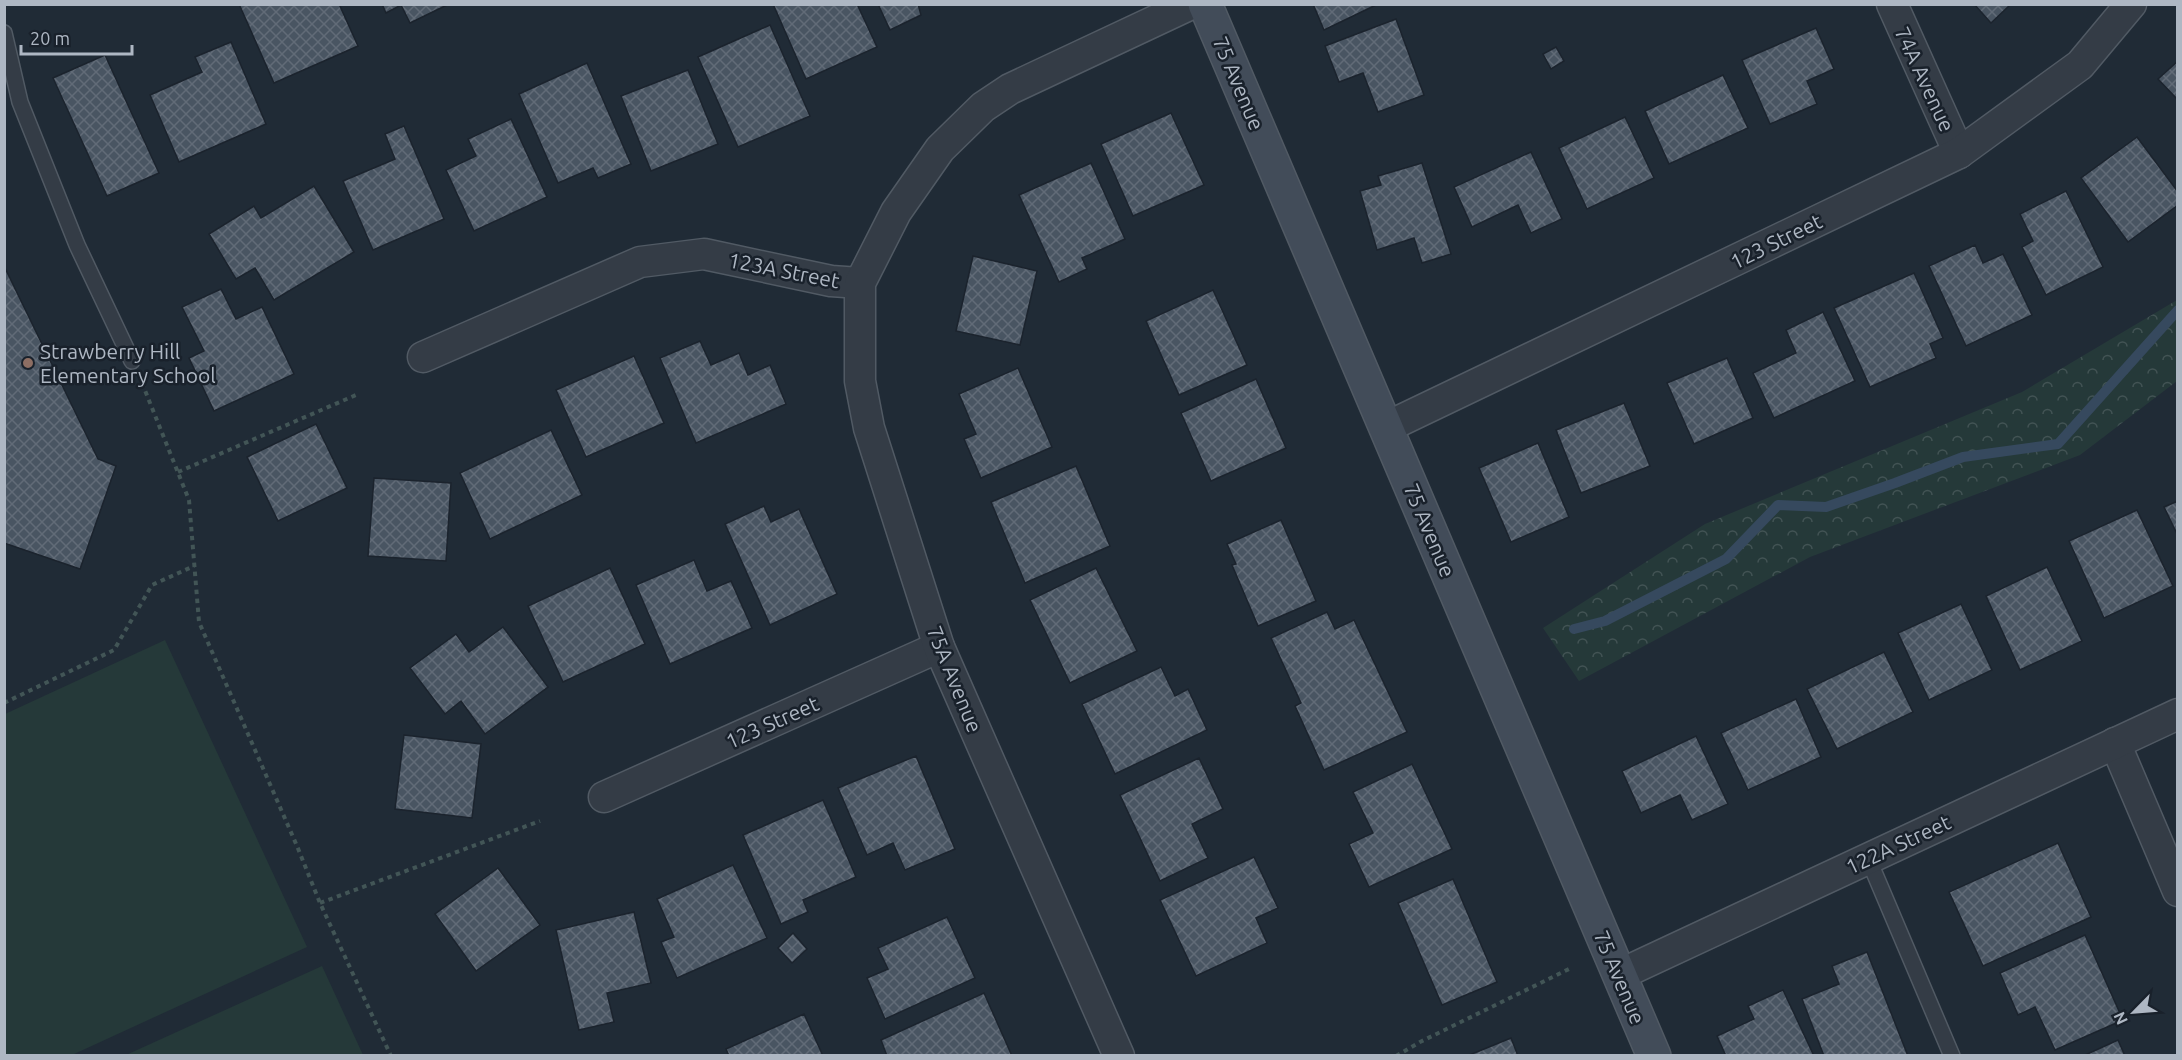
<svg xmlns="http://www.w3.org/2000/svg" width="2182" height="1060" font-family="Ubuntu,sans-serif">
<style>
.forest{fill:url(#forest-crowns)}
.pitch{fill:#253939}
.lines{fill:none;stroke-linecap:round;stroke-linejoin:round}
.stream{stroke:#36495e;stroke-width:10}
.building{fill:url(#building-cross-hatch);stroke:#1b232d;stroke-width:1.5}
.lane-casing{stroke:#515a64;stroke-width:18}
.street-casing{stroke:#515a64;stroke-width:33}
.secondary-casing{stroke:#515a64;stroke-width:36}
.path{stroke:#425556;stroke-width:4;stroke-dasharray:4.5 4.5;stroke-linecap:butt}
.lane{stroke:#343c46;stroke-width:15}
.street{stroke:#343c46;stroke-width:30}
.secondary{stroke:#424c59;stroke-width:33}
.education-dot{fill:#8d6e63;stroke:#19212b;stroke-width:2}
.labels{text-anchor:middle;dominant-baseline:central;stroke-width:5;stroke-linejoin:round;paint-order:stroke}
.street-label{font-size:21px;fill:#aeb7c3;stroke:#19212b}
.poi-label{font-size:21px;fill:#aeb7c3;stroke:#19212b;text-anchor:start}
</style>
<defs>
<pattern id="forest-crowns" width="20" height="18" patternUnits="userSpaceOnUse" patternTransform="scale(1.5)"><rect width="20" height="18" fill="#253939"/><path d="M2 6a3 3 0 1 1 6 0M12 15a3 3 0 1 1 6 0" fill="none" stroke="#425354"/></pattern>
<pattern id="building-cross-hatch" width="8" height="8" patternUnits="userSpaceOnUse" patternTransform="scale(1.5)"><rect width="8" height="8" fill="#495562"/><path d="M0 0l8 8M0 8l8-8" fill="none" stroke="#616b77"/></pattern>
</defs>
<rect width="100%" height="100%" fill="#202b36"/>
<!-- forest -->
<path class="forest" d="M2177,300V381L2080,455L1810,557L1579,681L1543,628L1705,524L2022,392Z"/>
<!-- pitch -->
<g class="pitch">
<path d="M165,640L307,947L72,1055H5V714Z"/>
<path d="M322,966L363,1055H126Z"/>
</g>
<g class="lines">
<!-- stream -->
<path class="stream" d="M1574,629L1605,621L1726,559L1778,505L1826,507L1895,483L1963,457L2058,444L2178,310"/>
</g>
<!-- building -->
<g class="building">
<path d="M239,4H339L358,46L274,83Z"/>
<path d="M382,4H449L410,23L401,5L386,13Z"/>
<path d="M773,4H857L877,47L806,79Z"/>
<path d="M878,4H918L921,15L890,30Z"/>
<path d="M1313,4H1378L1324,30Z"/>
<path d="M1974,4H2011L1991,23Z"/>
<path d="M1396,19L1424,95L1378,112L1363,73L1339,82L1325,46Z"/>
<path d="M770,25L810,116L738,147L698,57Z"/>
<path d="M1816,28L1834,69L1807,81L1817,104L1770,124L1742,60Z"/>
<path d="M231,42L266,124L179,162L150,95L202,72L195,57Z"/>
<path d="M1556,47L1564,61L1551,69L1543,54Z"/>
<path d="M105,55L159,173L107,196L53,78Z"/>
<path d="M2178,61V100L2158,79Z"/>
<path d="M587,63L631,164L598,178L593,168L558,183L519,94Z"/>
<path d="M688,70L718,144L651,171L621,96Z"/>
<path d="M1723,75L1748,128L1669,164L1645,111Z"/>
<path d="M1171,113L1204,185L1133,216L1101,144Z"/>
<path d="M1625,117L1654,178L1587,209L1559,148Z"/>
<path d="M511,119L547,197L474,231L446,170L476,156L468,139Z"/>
<path d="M404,126L444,219L373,250L343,181L395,159L385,134Z"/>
<path d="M2137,137L2178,192V205L2128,242L2081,178Z"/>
<path d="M1531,152L1562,219L1531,233L1518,205L1472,227L1454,187Z"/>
<path d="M1091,163L1125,239L1082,258L1087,269L1059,282L1019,195Z"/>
<path d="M1422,163L1451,254L1422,263L1414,238L1377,250L1360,191L1381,185L1378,176Z"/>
<path d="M314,186L354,252L274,300L255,268L236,279L209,234L254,206L261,218Z"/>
<path d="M2066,191L2103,267L2046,295L2022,247L2033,241L2020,214Z"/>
<path d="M1975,245L1983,263L2003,254L2032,315L1966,346L1929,266Z"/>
<path d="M973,256L1037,271L1020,345L956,331Z"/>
<path d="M4,266L98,459L116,466L80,569L4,543Z"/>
<path d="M1914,273L1943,338L1930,344L1936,358L1870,387L1834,308Z"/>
<path d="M221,289L236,319L262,307L294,374L214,411L189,358L204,351L182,307Z"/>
<path d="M1213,290L1247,365L1179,395L1146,321Z"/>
<path d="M1823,312L1855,381L1774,418L1753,373L1796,353L1786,330Z"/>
<path d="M700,341L711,365L739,353L748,375L770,365L786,404L696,443L660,358Z"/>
<path d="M634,356L664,423L586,457L556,390Z"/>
<path d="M1727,358L1753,418L1694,444L1667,383Z"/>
<path d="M1018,368L1052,447L981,478L964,439L976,434L959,394Z"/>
<path d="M1256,379L1286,448L1211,481L1181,413Z"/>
<path d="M1624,403L1650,466L1581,493L1556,430Z"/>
<path d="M316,424L347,488L278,521L247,457Z"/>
<path d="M551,430L582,495L490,539L460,473Z"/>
<path d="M1538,443L1569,517L1511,542L1479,468Z"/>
<path d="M1076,466L1110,546L1025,583L991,502Z"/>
<path d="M374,478L451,483L446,561L368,556Z"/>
<path d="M2178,501V536L2164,507Z"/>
<path d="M764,506L771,522L799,509L837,594L770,625L725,524Z"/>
<path d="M2137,510L2173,586L2104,618L2069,541Z"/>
<path d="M1281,520L1316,601L1258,626L1232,565L1236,564L1227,544Z"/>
<path d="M694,560L707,591L731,581L752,628L670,664L636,585Z"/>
<path d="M2047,567L2082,641L2020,670L1986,596Z"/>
<path d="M610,568L645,644L563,682L528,606Z"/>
<path d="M1096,568L1137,651L1070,683L1030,600Z"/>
<path d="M1961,604L1992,670L1929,700L1898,633Z"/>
<path d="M1327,612L1335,629L1354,620L1407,732L1324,770L1295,706L1301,703L1271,638Z"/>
<path d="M503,627L548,687L485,734L461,701L445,714L410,668L456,634L469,652Z"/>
<path d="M1884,652L1913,712L1837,749L1807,689Z"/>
<path d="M1161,667L1175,696L1188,689L1207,730L1115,774L1082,704Z"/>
<path d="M1796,699L1821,757L1748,790L1721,733Z"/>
<path d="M404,735L481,744L472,818L395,809Z"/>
<path d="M1696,736L1728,804L1692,820L1680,795L1641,813L1622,771Z"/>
<path d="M916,756L955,849L905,870L893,843L867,855L838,788Z"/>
<path d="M1199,758L1223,809L1192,824L1208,858L1160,881L1120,795Z"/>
<path d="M1412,764L1452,849L1369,887L1349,844L1373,833L1353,792Z"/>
<path d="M823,800L856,877L803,900L808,912L781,924L743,835Z"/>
<path d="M2058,843L2091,917L1983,966L1949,892Z"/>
<path d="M1254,857L1278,908L1256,918L1267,943L1196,976L1160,900Z"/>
<path d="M733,865L767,938L677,978L661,942L674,937L657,899Z"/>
<path d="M498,868L540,925L476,971L435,914Z"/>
<path d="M1453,879L1497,982L1442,1005L1398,903Z"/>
<path d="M634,912L651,983L607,993L614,1022L579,1030L556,930Z"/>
<path d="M947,917L975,978L885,1019L867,978L888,969L878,948Z"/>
<path d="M793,933L807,949L792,963L778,948Z"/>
<path d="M2085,935L2123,1020L2055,1050L2035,1007L2018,1015L2000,973Z"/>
<path d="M1867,952L1908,1056H1824L1802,999L1839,984L1832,966Z"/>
<path d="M1783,990L1814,1056H1726L1717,1036L1754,1019L1748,1006Z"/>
<path d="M984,993L1012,1056H887L881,1040Z"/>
<path d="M804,1014L823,1056H729L726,1049Z"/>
<path d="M1511,1038L1518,1056H1467Z"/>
<path d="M2118,1040L2125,1056H2083Z"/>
</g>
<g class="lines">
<defs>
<g id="lane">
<path d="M4,33L20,102L77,245L132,361"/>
<path d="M1868,858L1952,1056"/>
</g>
<g id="street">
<path d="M1892,4L1959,153"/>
<path d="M423,357L640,262L704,254L831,281L860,283"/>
<path d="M1387,427L1959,153L2080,65L2131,4"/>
<path d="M2115,743L2178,891"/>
<path d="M604,797L939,647"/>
<path d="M1619,975L2178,714"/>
<path d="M1119,1056L939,647L869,428L860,381V283L896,212L940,149L983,107L1010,89L1191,4"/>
</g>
<path id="secondary" d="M1205,4L1654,1056"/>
</defs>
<!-- lane casing -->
<use href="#lane" class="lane-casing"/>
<!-- street casing -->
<use href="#street" class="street-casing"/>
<!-- secondary casing -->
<use href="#secondary" class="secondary-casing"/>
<!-- path -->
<g class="path">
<path d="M142,383L189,500L199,622L297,846L320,903L391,1056"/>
<path d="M178,472L356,395"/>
<path d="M4,703L114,650L152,585L194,566"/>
<path d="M320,903L540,821"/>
<path d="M1396,1056L1420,1042L1569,969"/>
</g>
<!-- lane -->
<use href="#lane" class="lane"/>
<!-- street -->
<use href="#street" class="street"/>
<!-- secondary -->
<use href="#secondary" class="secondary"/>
</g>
<!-- markers -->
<circle class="education-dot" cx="28" cy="363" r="6"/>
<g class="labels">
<!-- street labels -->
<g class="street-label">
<text transform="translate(1925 79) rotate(65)">74A Avenue</text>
<text transform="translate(1239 83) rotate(67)">75 Avenue</text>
<text transform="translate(1776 241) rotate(-26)">123 Street</text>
<text transform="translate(784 270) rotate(11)">123A Street</text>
<text transform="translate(1430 530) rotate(67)">75 Avenue</text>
<text transform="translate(955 679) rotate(68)">75A Avenue</text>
<text transform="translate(772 722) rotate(-24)">123 Street</text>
<text transform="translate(1898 844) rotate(-25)">122A Street</text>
<text transform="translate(1620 977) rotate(67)">75 Avenue</text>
</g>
<!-- poi labels -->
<g class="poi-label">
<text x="40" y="351">Strawberry Hill<tspan x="40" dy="24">Elementary School</tspan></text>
</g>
</g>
<!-- border -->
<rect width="2182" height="1060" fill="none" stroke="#aeb7c3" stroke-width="12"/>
<!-- north arrow -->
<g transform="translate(2134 1012) rotate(245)" stroke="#19212b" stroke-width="4.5" paint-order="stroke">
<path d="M0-4.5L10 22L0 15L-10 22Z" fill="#aeb7c3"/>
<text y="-9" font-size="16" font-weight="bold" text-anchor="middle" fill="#aeb7c3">N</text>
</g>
<!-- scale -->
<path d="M21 45v9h111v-9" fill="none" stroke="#aeb7c3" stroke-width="3"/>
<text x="30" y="45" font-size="18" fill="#aeb7c3" stroke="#19212b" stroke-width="4.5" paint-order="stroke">20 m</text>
</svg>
